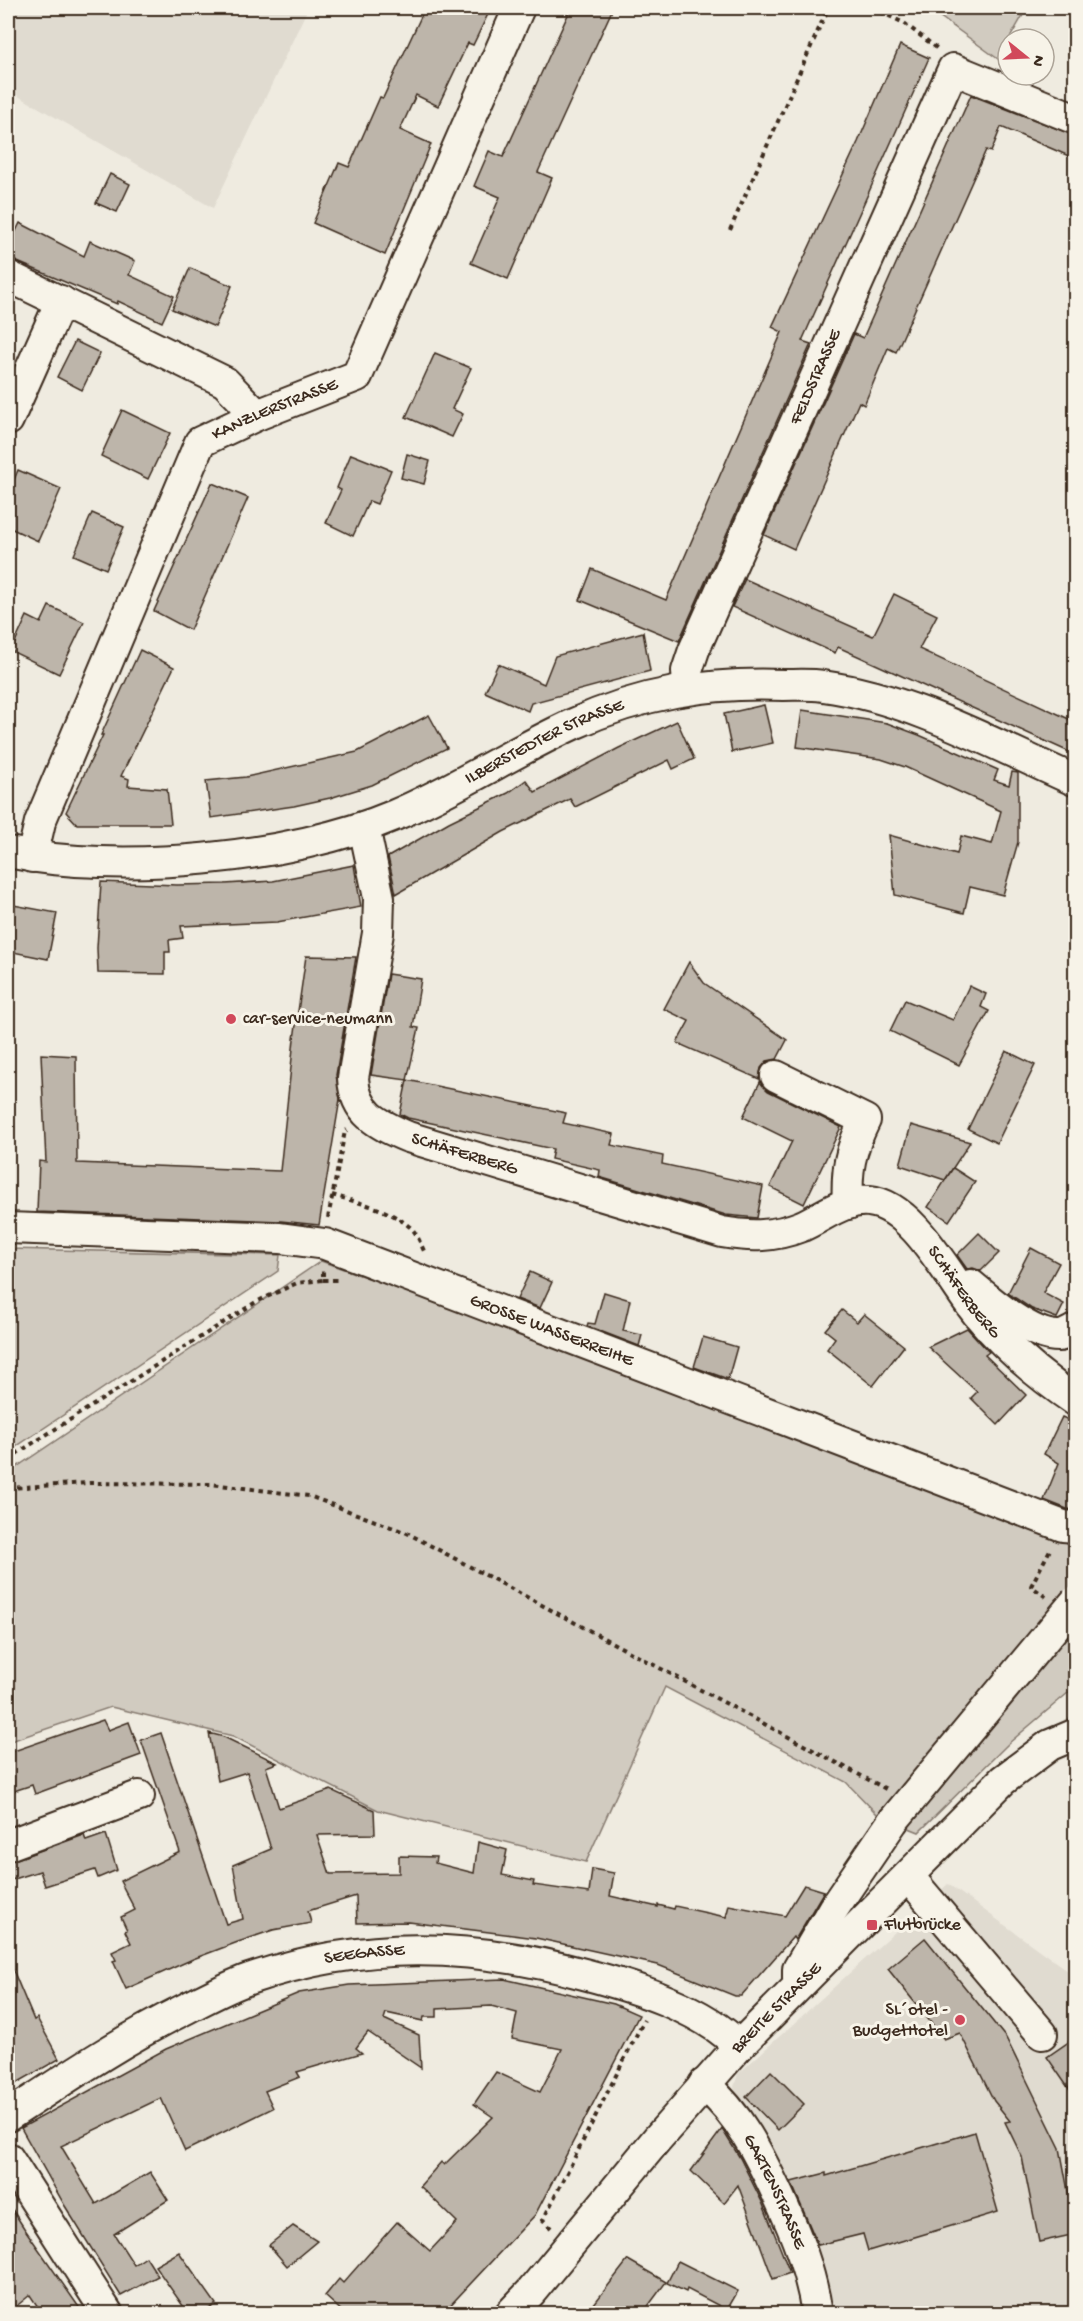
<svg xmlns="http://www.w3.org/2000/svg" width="1083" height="2321" font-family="'Gochi Hand',sans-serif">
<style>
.built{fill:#e0dbd0}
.green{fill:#d1cbc0;stroke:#867a6f;stroke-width:1.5}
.building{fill:#bdb5aa;stroke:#3b2a1e;stroke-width:1.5}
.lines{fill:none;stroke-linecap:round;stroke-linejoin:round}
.minor-casing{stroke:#3b2a1e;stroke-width:34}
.path{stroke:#3b2a1e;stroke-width:4;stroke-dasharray:4.5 4.5;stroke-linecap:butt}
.minor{stroke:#f7f3e8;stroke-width:30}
.minor-bridge-casing{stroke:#3b2a1e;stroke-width:34;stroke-linecap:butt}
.minor-bridge{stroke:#f7f3e8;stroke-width:30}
.poi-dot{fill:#d1495b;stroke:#f7f3e8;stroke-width:2}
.labels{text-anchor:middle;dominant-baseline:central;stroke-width:6;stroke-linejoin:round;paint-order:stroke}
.street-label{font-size:18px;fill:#3b2a1e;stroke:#f7f3e8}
.poi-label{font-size:18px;fill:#3b2a1e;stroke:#f7f3e8;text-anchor:start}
</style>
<rect width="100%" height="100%" fill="#efebe0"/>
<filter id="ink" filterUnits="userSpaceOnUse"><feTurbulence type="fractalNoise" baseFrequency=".0167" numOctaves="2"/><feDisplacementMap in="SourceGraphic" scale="12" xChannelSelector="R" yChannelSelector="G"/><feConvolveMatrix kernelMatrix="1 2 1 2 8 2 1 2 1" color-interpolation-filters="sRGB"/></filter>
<g filter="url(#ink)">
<!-- built -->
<g class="built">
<path d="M8,8H308L213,208L8,90Z"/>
<path d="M948,1884L1075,1976V2313H830L738,2103L734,2087L738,2074Z"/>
</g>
<!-- green -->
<g class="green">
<path d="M928,8H1027L998,59Z"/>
<path d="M8,1249L280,1255L278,1271L8,1452Z"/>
<path d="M321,1261L730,1409L1075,1546V1687L1009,1743L919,1832L879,1816L846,1782L665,1687L586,1862L378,1810L233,1736L111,1707L8,1742V1473Z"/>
</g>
<!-- building -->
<g class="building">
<path d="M425,8H491L473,45L468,43L438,106L416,95L400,130L431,144L385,255L313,223L339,163L349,167L380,97L383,98Z"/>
<path d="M571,8H613L538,172L552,178L508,279L471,263L500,197L474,186L489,151L503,157Z"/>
<path d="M900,45L929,58L802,341L811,344L679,641L580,600L592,569L666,600L782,332L772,327L858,142Z"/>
<path d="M971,95L1076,136V159L1001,127L991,152L986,150L896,352L888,348L864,405L859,402L794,549L764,535L854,334L863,338Z"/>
<path d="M110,174L130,184L117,212L96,203Z"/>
<path d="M20,223L84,256L90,241L135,261L129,275L174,296L162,322L118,301L117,304L8,258V247Z"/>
<path d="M190,268L232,286L215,327L172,309Z"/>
<path d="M75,341L100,353L82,390L57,377Z"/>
<path d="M435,353L471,368L452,409L463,414L452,437L406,417Z"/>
<path d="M122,410L170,433L148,479L101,456Z"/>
<path d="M351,454L391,470L377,504L369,501L353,536L326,523L341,490L337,488Z"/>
<path d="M407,454L430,461L424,484L401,478Z"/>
<path d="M18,470L61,489L38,541L8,527V494Z"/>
<path d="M212,483L248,498L190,630L154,611Z"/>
<path d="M92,513L124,527L106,569L74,555Z"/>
<path d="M745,579L873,636L894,594L937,615L919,649L1071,720L1070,723L1076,725V755L838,647L835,653L732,607Z"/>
<path d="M49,606L84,622L59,674L11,651L27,616L41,623Z"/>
<path d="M643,632L650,671L531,703L528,711L485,692L498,664L544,684L555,656Z"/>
<path d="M140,650L174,667L121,776L129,779L128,786L167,789L171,824H77L66,812L103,735H101Z"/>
<path d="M764,705L773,743L732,752L724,714Z"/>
<path d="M802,710L887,723L919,735L998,770L994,780L1009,785L1012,772L1018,773V842L1003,895L970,887L964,913L895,895L889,835L957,854L961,836L992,844L1001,811L905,767L881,759L797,747Z"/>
<path d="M429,715L447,748L372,785L330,798L294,806L211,818L206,781L246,777L357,752Z"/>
<path d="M677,721L694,759L673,769L669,760L575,807L570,799L503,832L396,894L388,857L449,822L508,793L526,780L535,792L619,748Z"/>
<path d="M354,865L361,907L277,922L181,926L183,938L169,940L170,952H165V974L98,973L97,948L101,882L177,885L225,884L273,881Z"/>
<path d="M8,904L57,913L48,959L8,951Z"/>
<path d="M306,956L356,957L336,1075L340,1099L319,1225L281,1221L37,1212L39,1161L46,1162L41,1054L76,1056L77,1163L280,1171L294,1039Z"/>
<path d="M689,962L704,983L787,1040L777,1059L767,1061L761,1068L759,1079L677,1043L689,1021L664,1009Z"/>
<path d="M388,974L421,979L413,1027L419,1028L407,1080L371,1075Z"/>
<path d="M969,986L986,994L981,1007L989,1011L959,1065L890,1031L905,1000L953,1020Z"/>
<path d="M1006,1051L1035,1065L997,1143L968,1129Z"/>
<path d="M407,1080L566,1113L563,1123L614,1134L611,1145L663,1156L662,1164L763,1186L757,1218L726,1215L599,1177L600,1170L551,1159L553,1149L408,1118L400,1114Z"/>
<path d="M760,1082L768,1091L841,1127L804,1204L770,1187L792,1141L743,1117Z"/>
<path d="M911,1125L970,1142L945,1180L900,1165Z"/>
<path d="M953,1168L975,1182L949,1221L928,1207Z"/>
<path d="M979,1233L999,1253L981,1271L973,1268L967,1269L957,1255Z"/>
<path d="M1031,1248L1059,1263L1043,1293L1064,1304L1057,1318L1032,1309L1008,1293Z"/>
<path d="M530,1272L552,1282L540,1308L517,1299Z"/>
<path d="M604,1292L630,1300L623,1331L642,1335L639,1346L587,1326L588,1323L595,1324Z"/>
<path d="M842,1310L857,1322L864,1314L904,1346L873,1386L827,1349L835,1338L825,1330Z"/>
<path d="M967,1328L989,1352L985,1355L1026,1395L998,1425L971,1398L977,1392L928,1347Z"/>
<path d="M703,1337L737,1347L728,1379L694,1367Z"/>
<path d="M1062,1417L1076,1423V1510L1067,1509L1044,1500L1059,1463L1044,1454Z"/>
<path d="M103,1720L108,1730L129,1722L141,1755L35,1794L32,1785L8,1793V1753Z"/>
<path d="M161,1733L226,1924L243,1919L233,1865L271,1849L247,1772L218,1781L209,1733L224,1737L277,1763L266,1767L279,1808L331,1790L374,1810L375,1834L317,1835L330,1874L399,1873V1856L436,1857L435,1863L474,1873L478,1842L507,1850L502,1875L534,1881L533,1885L589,1893L592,1869L614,1873L610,1896L658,1907V1905L674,1909L675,1906L726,1917L729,1905L785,1916L804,1885L824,1891L795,1940L793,1937L741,1996H735L658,1965L536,1938L409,1922L357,1923L356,1896L308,1911L311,1923L273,1930L238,1942L193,1959L126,1989L113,1961L116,1960L112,1952L131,1943L125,1931L127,1930L121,1917L135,1910L120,1881L180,1852L141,1740Z"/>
<path d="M106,1834L117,1870L98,1878L95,1870L45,1886L40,1871L8,1881V1862L84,1835L86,1841Z"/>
<path d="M925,1938L1006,2038L1060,2148L1076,2234L1039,2242L1022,2157L1005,2122L1010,2121L994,2101L960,2033L944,2039L888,1969Z"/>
<path d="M8,1958L34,2020L37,2018L59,2059L8,2088Z"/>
<path d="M504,1979L614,2004L639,2015L535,2215L443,2313H344L325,2296L339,2279L343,2283L397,2222L430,2251L457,2222L420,2186L441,2162L444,2165L493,2117L474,2104L496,2072L540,2092L562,2049L512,2039L517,2013L491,2006L437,2009V2017H424L423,2021L386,2013L384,2019L419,2035L421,2068L368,2032L356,2048L362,2053L297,2072L300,2077L265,2091L273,2108L185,2151L161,2098L61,2146L96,2204L150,2172L168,2200L114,2234L134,2265L146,2257L158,2276L121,2296L65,2206L21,2128L166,2049L299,1993L349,1985Z"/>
<path d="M1076,2037V2099L1047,2057Z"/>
<path d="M771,2071L804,2104L778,2130L746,2097Z"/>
<path d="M722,2129L740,2158L762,2202L790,2273L773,2279L738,2185L724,2203L691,2171Z"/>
<path d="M975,2132L998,2212L868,2251L863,2234L818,2245L791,2182L826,2173V2176Z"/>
<path d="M8,2203L24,2228L83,2313H42L30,2295L8,2313Z"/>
<path d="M293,2226L317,2241L287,2266L269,2245Z"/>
<path d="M179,2252L216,2304L203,2313H188L155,2266Z"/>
<path d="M628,2260L666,2282L643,2313H587Z"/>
<path d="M678,2261L738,2291L727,2310L687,2289L686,2292L667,2283Z"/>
</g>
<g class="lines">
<defs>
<g id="minor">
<path d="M8,276L225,382L257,415"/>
<path d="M8,420L61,301"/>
<path id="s1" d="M688,688L687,671L694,650L953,69L1076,119"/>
<path id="s2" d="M364,827L379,898L378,933L353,1078C355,1114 378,1124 408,1137L722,1232C751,1237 774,1237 802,1226C823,1217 845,1198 869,1201C914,1205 951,1282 977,1313C1005,1347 1039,1376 1076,1401"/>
<path id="s3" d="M8,852C118,875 291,859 395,815C456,789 511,753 571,725C641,693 708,682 784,685C797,685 811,684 823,686C911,698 995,745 1076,781"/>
<path id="s4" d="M32,857L40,822L200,442L257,415L357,376L519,8"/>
<path d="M776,1076L865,1120C850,1150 846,1170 848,1204"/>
<path id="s5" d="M8,1228L280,1238L325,1244L1063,1526L1076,1527"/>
<path d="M971,1285C991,1302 1031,1336 1058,1336C1064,1336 1070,1332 1076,1329"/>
<path d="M8,1845L139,1796"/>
<path d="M909,1877L1042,2034"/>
<path d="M798,1979V1969L833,1909L893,1821"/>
<path id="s6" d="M704,2084C740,2115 758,2153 778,2195C796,2234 811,2271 817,2314"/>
<path id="s7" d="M8,2116C66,2078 124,2039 187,2008C207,1998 227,1987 249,1979C363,1940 469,1943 584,1974C634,1987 702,2008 739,2046"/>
<path d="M8,2158L108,2314"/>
<path id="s8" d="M510,2314L531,2292L657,2139L739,2046L1003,1780L1050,1745L1076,1734"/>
</g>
</defs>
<!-- minor casing -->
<use href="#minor" class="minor-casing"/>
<!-- path -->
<g class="path">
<path d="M872,8L904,23L938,49"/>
<path d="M730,230L828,8"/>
<path d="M332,1195C359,1203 389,1208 411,1228C417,1233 421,1245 425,1253"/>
<path d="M328,1218L345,1131L347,1130"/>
<path d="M323,1280H340"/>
<path d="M8,1459L256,1302L297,1283L323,1280V1271"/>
<path d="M8,1488L89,1483L211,1484L309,1496L407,1533L886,1789"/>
<path d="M1046,1597L1031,1586L1051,1548"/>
<path d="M551,2228L543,2220L644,2020"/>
</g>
<!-- minor -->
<use href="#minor" class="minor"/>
<defs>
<path id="minor-bridge" d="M893,1821L1076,1601"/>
</defs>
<!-- minor-bridge casing -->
<use href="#minor-bridge" class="minor-bridge-casing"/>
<!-- minor-bridge -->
<use href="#minor-bridge" class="minor-bridge"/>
</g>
</g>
<!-- markers -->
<g class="poi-dot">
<circle cx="231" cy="1019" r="6"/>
<rect x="866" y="1919" width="12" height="12" rx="3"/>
<circle cx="960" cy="2020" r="6"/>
</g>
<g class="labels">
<!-- street labels -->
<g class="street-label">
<text stroke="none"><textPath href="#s1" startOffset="338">FELDSTRASSE</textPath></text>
<text stroke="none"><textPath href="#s4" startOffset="530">KANZLERSTRASSE</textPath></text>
<text stroke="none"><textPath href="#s3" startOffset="560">ILBERSTEDTER STRASSE</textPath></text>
<text stroke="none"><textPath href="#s2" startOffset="400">SCHÄFERBERG</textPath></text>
<text stroke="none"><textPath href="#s2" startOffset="958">SCHÄFERBERG</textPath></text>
<text stroke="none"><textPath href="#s5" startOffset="560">GROSSE WASSERREIHE</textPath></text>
<text stroke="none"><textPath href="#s7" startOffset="396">SEEGASSE</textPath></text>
<text stroke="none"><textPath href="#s8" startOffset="406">BREITE STRASSE</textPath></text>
<text stroke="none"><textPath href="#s6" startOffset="130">GARTENSTRASSE</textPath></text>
</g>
<!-- poi labels -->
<g class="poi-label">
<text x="243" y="1019">car-service-neumann</text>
<text x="884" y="1925">Flutbrücke</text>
<text x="948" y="2010" text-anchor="end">SL´otel -<tspan x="948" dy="21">BudgetHotel</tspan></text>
</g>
</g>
<!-- margin -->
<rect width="1083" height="2321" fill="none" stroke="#f7f3e8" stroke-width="30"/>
<rect x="15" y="15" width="1053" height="2291" fill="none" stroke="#3b2a1e" stroke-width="2" filter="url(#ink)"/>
<!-- north arrow -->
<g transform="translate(1026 57) rotate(108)"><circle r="28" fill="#f7f3e8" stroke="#aca397" stroke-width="1.5"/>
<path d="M0-4.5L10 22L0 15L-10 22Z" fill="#d1495b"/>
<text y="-9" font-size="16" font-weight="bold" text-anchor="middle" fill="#3b2a1e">N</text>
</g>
</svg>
